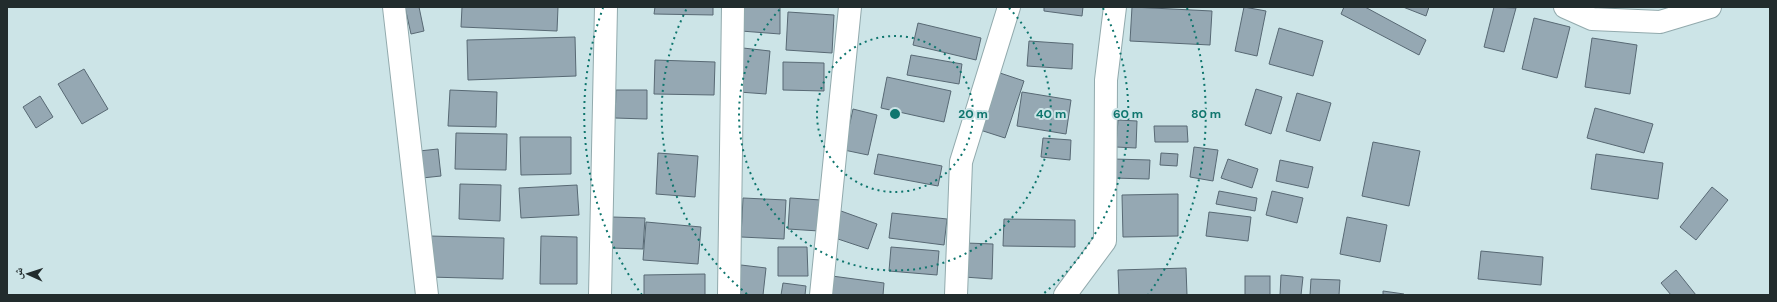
<svg xmlns="http://www.w3.org/2000/svg" width="1777" height="302" font-family="'DM Sans','Noto Naskh Arabic',sans-serif">
<style>
.building{fill:#95a8b3;stroke:#586974}
.lines{fill:none;stroke-linecap:round;stroke-linejoin:round}
.minor-casing{stroke:#92aaad;stroke-width:24}
.minor{stroke:#fff;stroke-width:22}
.ring{fill:none;stroke:#0f766e;stroke-width:2;stroke-dasharray:2 4}
.centre{fill:#0f766e;stroke:#cce4e7;stroke-width:2}
.ring-label{font-size:12px;text-anchor:middle;font-weight:bold;fill:#0f766e;stroke:#cce4e7;stroke-width:4;stroke-linejoin:round;paint-order:stroke}
</style>
<rect width="100%" height="100%" fill="#cce4e7"/>
<!-- building -->
<g class="building">
<path d="M405,7H419L424,31L411,34Z"/>
<path d="M462,7H558L557,31L461,27Z"/>
<path d="M655,7H713V15L654,14Z"/>
<path d="M743,7H780V34L741,31Z"/>
<path d="M1044,7H1083L1082,16L1044,11Z"/>
<path d="M1132,7L1212,11L1210,45L1130,41Z"/>
<path d="M1244,7L1266,11L1257,56L1235,51Z"/>
<path d="M1344,7H1365L1426,40L1419,55L1341,14Z"/>
<path d="M1403,7H1429L1426,16Z"/>
<path d="M1494,7L1516,8L1504,52L1484,47Z"/>
<path d="M788,12L834,15L832,53L786,50Z"/>
<path d="M1534,18L1570,27L1557,78L1522,69Z"/>
<path d="M918,23L981,38L976,60L913,45Z"/>
<path d="M1279,28L1323,41L1313,76L1269,64Z"/>
<path d="M575,37L576,76L468,80L467,40Z"/>
<path d="M1592,38L1637,45L1630,94L1585,87Z"/>
<path d="M1029,41L1073,44L1072,69L1027,66Z"/>
<path d="M743,48L770,51L766,94L739,92Z"/>
<path d="M911,55L962,64L959,84L907,75Z"/>
<path d="M655,60L715,62L714,95L654,94Z"/>
<path d="M783,62L824,63V91L783,90Z"/>
<path d="M84,69L108,109L82,124L58,84Z"/>
<path d="M997,72L1024,81L1005,138L977,129Z"/>
<path d="M887,77L951,91L944,122L881,108Z"/>
<path d="M1256,89L1282,97L1271,134L1245,125Z"/>
<path d="M450,90L497,92L496,127L448,126Z"/>
<path d="M616,90H647V119L615,118Z"/>
<path d="M1022,92L1071,100L1066,134L1017,126Z"/>
<path d="M1297,93L1331,103L1320,141L1286,131Z"/>
<path d="M40,96L53,117L36,128L23,107Z"/>
<path d="M1595,108L1653,124L1644,153L1587,138Z"/>
<path d="M853,109L877,115L868,155L844,150Z"/>
<path d="M1118,120L1137,121L1136,148L1116,147Z"/>
<path d="M1154,126H1187L1188,142H1155Z"/>
<path d="M456,133L507,134L506,170L455,169Z"/>
<path d="M520,137H571V174L521,175Z"/>
<path d="M1043,138L1071,140L1070,160L1041,157Z"/>
<path d="M1373,142L1420,151L1409,206L1362,196Z"/>
<path d="M1194,147L1218,150L1213,181L1190,177Z"/>
<path d="M438,149L441,176L422,178L419,151Z"/>
<path d="M658,153L698,156L695,197L656,194Z"/>
<path d="M1161,153L1178,154L1177,166L1160,165Z"/>
<path d="M878,154L942,166L938,186L874,174Z"/>
<path d="M1596,154L1663,163L1658,199L1591,189Z"/>
<path d="M1113,159L1150,160L1149,179L1112,178Z"/>
<path d="M1228,159L1258,169L1252,188L1221,178Z"/>
<path d="M1280,160L1313,167L1308,188L1276,181Z"/>
<path d="M460,184L501,185L500,221L459,219Z"/>
<path d="M577,185L579,215L521,218L519,188Z"/>
<path d="M1712,187L1728,200L1696,240L1680,227Z"/>
<path d="M1219,191L1257,198L1255,211L1216,204Z"/>
<path d="M1272,191L1303,198L1297,223L1266,215Z"/>
<path d="M1178,194V236L1123,237L1122,195Z"/>
<path d="M743,198L786,200L784,239L741,237Z"/>
<path d="M790,198L821,200L819,231L788,229Z"/>
<path d="M841,211L877,224L868,249L832,237Z"/>
<path d="M1209,212L1251,217L1248,241L1206,236Z"/>
<path d="M892,213L947,219L944,245L889,238Z"/>
<path d="M612,217L645,218L643,249L611,248Z"/>
<path d="M1347,217L1387,225L1380,262L1340,254Z"/>
<path d="M1004,219L1075,220V247L1003,246Z"/>
<path d="M646,222L701,227L698,264L643,260Z"/>
<path d="M430,236L504,238L503,279L429,277Z"/>
<path d="M541,236L577,237V284H540Z"/>
<path d="M966,243L993,244L992,279L964,277Z"/>
<path d="M778,247H807L808,276H778Z"/>
<path d="M891,247L939,251L937,275L889,271Z"/>
<path d="M1481,251L1543,257L1541,285L1478,279Z"/>
<path d="M741,265L766,268L763,295H737Z"/>
<path d="M1186,268L1187,295H1119L1118,270Z"/>
<path d="M1676,270L1696,295H1671L1661,283Z"/>
<path d="M705,274V295H644V275Z"/>
<path d="M1281,275L1303,277L1301,295H1280Z"/>
<path d="M832,276L884,283L883,295H830Z"/>
<rect x="1245" y="276" width="25" height="19"/>
<path d="M1311,279L1340,280L1339,295H1310Z"/>
<path d="M783,283L806,286L805,295H781Z"/>
<path d="M1383,291L1404,294V295H1383Z"/>
</g>
<g class="lines">
<defs>
<g id="minor">
<path d="M394,7L427,295"/>
<path d="M1565,7L1592,19L1660,22L1710,7"/>
<path d="M600,295L606,7"/>
<path d="M729,295L733,7"/>
<path d="M821,295L850,7"/>
<path d="M956,295L961,162L1009,7"/>
<path d="M1065,295L1105,241L1106,80L1115,7"/>
</g>
</defs>
<!-- minor casing -->
<use href="#minor" class="minor-casing"/>
<!-- minor -->
<use href="#minor" class="minor"/>
</g>
<!-- distance rings -->
<g class="ring">
<circle cx="895" cy="114" r="78"/>
<path d="M1009 8A156 156 0 1 1 781 8"/>
<path d="M747 294A233 233 0 0 1 687 8M1103 8A233 233 0 0 1 1043 294"/>
<path d="M642 295A311 311 0 0 1 603 8M1187 8A311 311 0 0 1 1148 295"/>
</g>
<circle cx="895" cy="114" r="6" class="centre"/>
<g class="ring-label">
<text x="973" y="118">20 m</text>
<text x="1051" y="118">40 m</text>
<text x="1128" y="118">60 m</text>
<text x="1206" y="118">80 m</text>
</g>
<!-- border -->
<rect width="1777" height="302" fill="none" stroke="#222c2d" stroke-width="16"/>
<!-- north arrow -->
<g transform="translate(28 274) rotate(273)" stroke="#cce4e7" stroke-width="3" paint-order="stroke">
<path d="M0-3L7 15L0 10L-7 15Z" fill="#222c2d"/>
<text y="-6" font-size="11" font-weight="bold" text-anchor="middle" fill="#222c2d">ش</text>
</g>
</svg>
